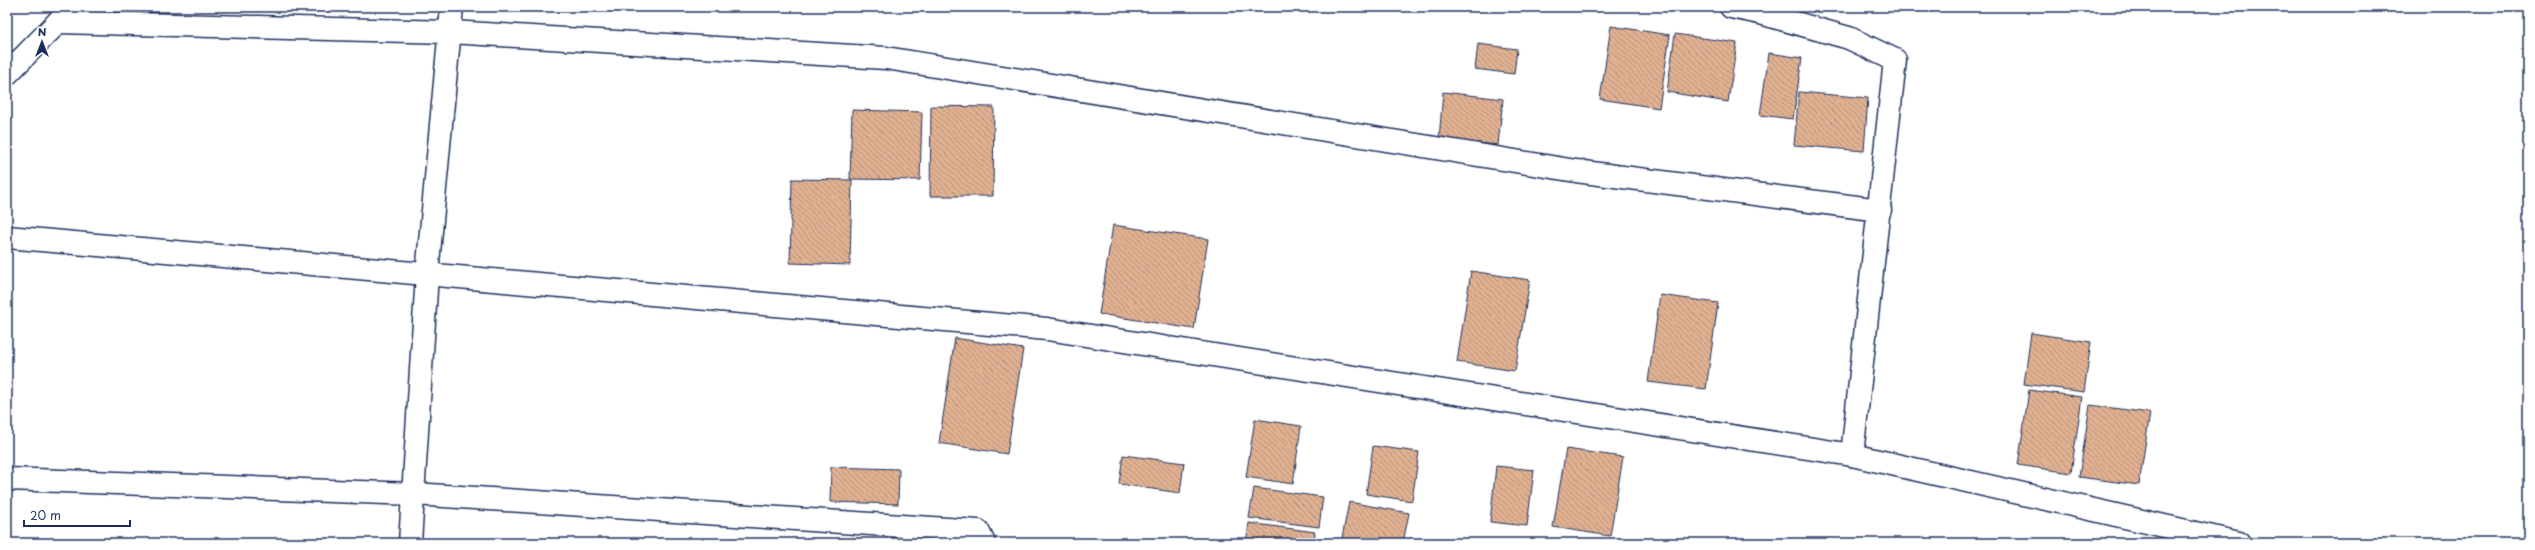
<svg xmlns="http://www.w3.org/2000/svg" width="2535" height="550" font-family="'Playpen Sans',sans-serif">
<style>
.building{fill:url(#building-back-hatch);stroke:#1b2f5e}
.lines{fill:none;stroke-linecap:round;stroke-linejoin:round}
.street-casing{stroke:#1b2f5e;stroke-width:25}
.street{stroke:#fff;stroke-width:22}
</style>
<defs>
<pattern id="building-back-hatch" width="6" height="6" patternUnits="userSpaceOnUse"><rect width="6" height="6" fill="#e0b191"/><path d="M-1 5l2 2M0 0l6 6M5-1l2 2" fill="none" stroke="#b5907a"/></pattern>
</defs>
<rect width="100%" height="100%" fill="#fff"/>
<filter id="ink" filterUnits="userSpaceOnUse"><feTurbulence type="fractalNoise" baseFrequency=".025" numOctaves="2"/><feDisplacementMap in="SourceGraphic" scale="8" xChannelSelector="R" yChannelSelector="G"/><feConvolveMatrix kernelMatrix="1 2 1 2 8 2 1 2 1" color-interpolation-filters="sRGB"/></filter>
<g filter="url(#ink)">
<!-- building -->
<g class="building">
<path d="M1611,26L1670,35L1659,108L1600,99Z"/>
<path d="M1675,34L1737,43L1728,102L1667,92Z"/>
<path d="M1478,44L1517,49L1514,74L1475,69Z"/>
<path d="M1769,53L1802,58L1793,119L1760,115Z"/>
<path d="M1443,92L1503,99L1498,145L1439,139Z"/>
<path d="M1799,92L1868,98L1864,151L1794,145Z"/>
<path d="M931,106L994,107L993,196H930Z"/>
<path d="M852,110L922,112L920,180L850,179Z"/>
<path d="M792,179L852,180L850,265L790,263Z"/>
<path d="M1113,225L1208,239L1194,329L1099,314Z"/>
<path d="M1471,271L1530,280L1515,371L1457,362Z"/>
<path d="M1660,295L1718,303L1706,389L1648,382Z"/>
<path d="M2031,333L2091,342L2084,392L2024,384Z"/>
<path d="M955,338L1023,349L1007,454L939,443Z"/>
<path d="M2029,390L2082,397L2071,473L2018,465Z"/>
<path d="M2090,405L2150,413L2139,485L2079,477Z"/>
<path d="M1255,419L1301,426L1293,484L1246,477Z"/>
<path d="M1373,446L1419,452L1412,501L1366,494Z"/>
<path d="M1566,449L1623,457L1610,536L1553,527Z"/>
<path d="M1123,455L1184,463L1180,493L1119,484Z"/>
<path d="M1496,466L1534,470L1527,526L1490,522Z"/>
<path d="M831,467L899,469L898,504L830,502Z"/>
<path d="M1254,488L1323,497L1319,527L1249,518Z"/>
<path d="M1349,502L1409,513L1403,543H1341Z"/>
<path d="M1249,523L1315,532L1314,543H1246Z"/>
</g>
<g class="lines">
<defs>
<g id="street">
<path d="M1731,7L1760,13L1849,38L1895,60L1852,455"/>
<path d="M58,22L450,32L886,58L1576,171L1880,210"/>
<path d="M7,74L58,22L70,15"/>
<path d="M7,237L1047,329L1852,455L2239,543"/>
<path d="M7,479L414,494L978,531L984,543"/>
<path d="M410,543L427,274L452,7"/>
</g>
</defs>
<!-- street casing -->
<use href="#street" class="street-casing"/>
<!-- street -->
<use href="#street" class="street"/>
</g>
</g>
<!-- margin -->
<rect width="2535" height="550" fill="none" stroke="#fff" stroke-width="24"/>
<rect x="12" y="12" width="2511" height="526" fill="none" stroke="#1b2f5e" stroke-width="1.5" filter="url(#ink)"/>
<!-- north arrow -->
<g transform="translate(42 42)" stroke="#ffffff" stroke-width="3" paint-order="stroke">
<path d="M0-3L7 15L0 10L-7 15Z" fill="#1b2f5e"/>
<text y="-6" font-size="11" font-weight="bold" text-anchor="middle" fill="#1b2f5e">N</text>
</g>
<!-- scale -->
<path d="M24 520v6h106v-6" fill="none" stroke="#1b2f5e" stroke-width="2"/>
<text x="30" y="520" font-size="12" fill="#1b2f5e" stroke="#ffffff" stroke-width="3" paint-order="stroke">20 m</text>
</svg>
